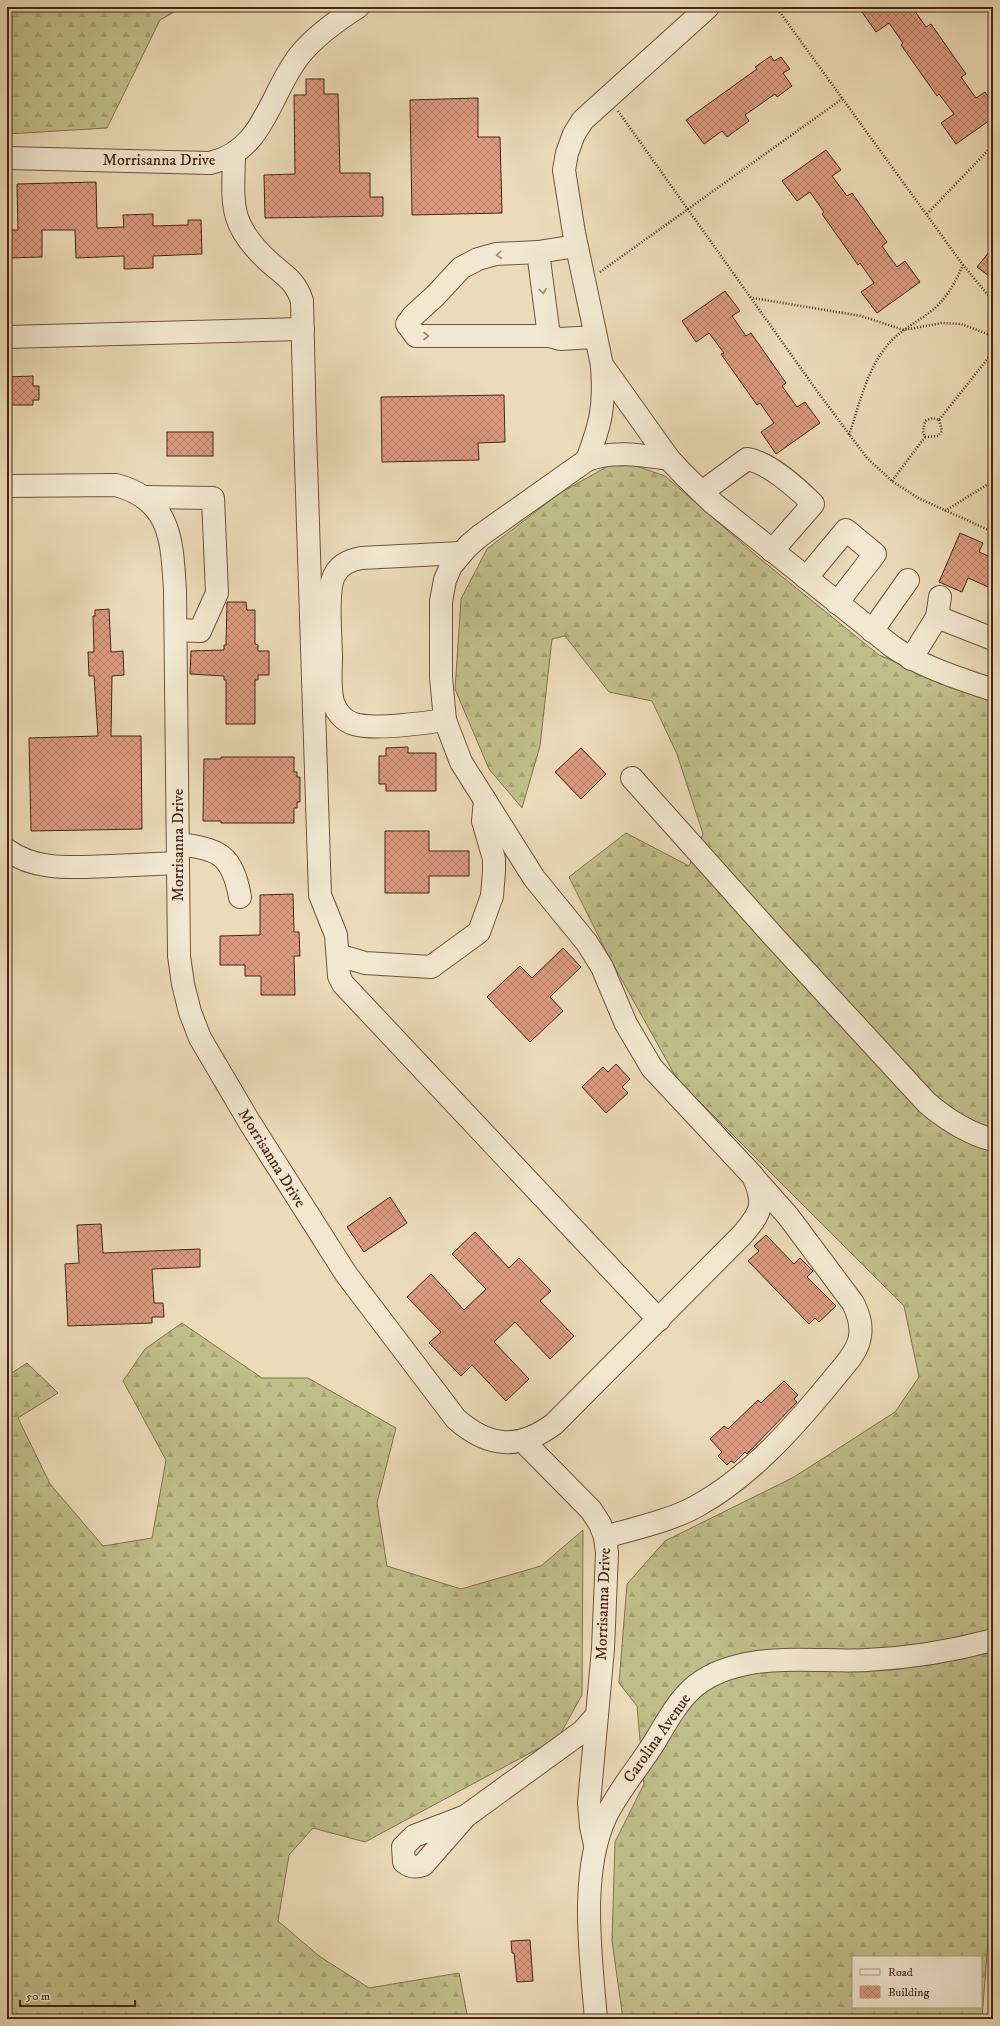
<svg xmlns="http://www.w3.org/2000/svg" width="1000" height="2026" font-family="'IM FELL DW Pica',serif">
<style>
.forest{fill:url(#forest-firs);stroke:#84724e;fill-rule:evenodd}
.building{fill:url(#building-cross-hatch);stroke:#482614}
.lines{fill:none;stroke-linecap:round;stroke-linejoin:round}
.minor-casing{stroke:#71533d;stroke-width:24}
.path{stroke:#482614;stroke-width:2.5;stroke-dasharray:1 2;stroke-linecap:butt}
.minor{stroke:#f2e8d1;stroke-width:22}
.oneway{stroke:#9d8772}
.labels{text-anchor:middle;dominant-baseline:central;stroke-width:3;stroke-linejoin:round;paint-order:stroke}
.street-label{font-size:16px;fill:#482614;stroke:#f2e8d1}
</style>
<defs>
<pattern id="forest-firs" width="22" height="20" patternUnits="userSpaceOnUse"><rect width="22" height="20" fill="#c0be89"/><path d="M5 1l3.5 6h-7zM16 11l3.5 6h-7z" fill="#a6a375"/></pattern>
<pattern id="building-cross-hatch" width="8" height="8" patternUnits="userSpaceOnUse"><rect width="8" height="8" fill="#db9a81"/><path d="M0 0l8 8M0 8l8-8" fill="none" stroke="#b47d68"/></pattern>
</defs>
<rect width="100%" height="100%" fill="#ebdbb8"/>
<filter id="stains"><feTurbulence type="fractalNoise" baseFrequency=".005" numOctaves="4"/><feColorMatrix values="0 0 0 0 .2 0 0 0 0 .09 0 0 0 0 .02 0 0 0 .5 -.17"/></filter>
<radialGradient id="worn" r=".72"><stop offset=".6" stop-color="#630" stop-opacity="0"/><stop offset="1" stop-color="#630" stop-opacity=".3"/></radialGradient>
<!-- forest -->
<g class="forest">
<path d="M7,7H183L160,20L107,128L7,134Z"/>
<path d="M619,460L665,476L758,557L879,655L976,696L993,700V1925L989,1927L982,2019H623L612,1941L615,1842L644,1784L637,1706L619,1683L627,1584L665,1541L794,1477L895,1412L919,1377L904,1306L677,1079L608,955L569,877L626,833L689,866L703,834L677,754L652,701L609,692L565,636L552,639L540,746L522,808L489,769L455,689L461,599L487,549L560,493ZM853,1957H981V2007H853Z"/>
<path d="M182,1323L262,1378H308L396,1428L377,1503L387,1566L461,1589L541,1566L583,1530L582,1695L558,1738L365,1842L313,1828L289,1855L278,1921L319,1956L369,1988L459,1973L468,2019H7V1376L27,1363L58,1393L18,1418L50,1484L103,1546L152,1538L166,1460L123,1381L145,1349Z"/>
</g>
<!-- building -->
<g class="building">
<path d="M869,7H912L926,27L931,24L966,74L961,77L976,98L985,92L993,104V118L956,144L941,123L954,114L939,94L937,96L901,45L903,43L889,23L876,32L862,12Z"/>
<path d="M771,56L774,61L781,57L790,69L783,73L792,86L777,97L775,94L745,115L749,121L727,137L722,131L704,144L686,120L757,69L755,67Z"/>
<path d="M306,79H324V94H338L340,173H370V197H383V216L265,218L264,175L295,174L294,95H306Z"/>
<path d="M478,98V137H500L502,213L412,215L410,100Z"/>
<path d="M826,150L841,170L832,176L847,196L852,193L887,242L882,246L897,267L905,261L920,282L877,313L861,292L874,283L860,263L858,265L822,214L824,212L810,192L797,201L782,181Z"/>
<path d="M96,182L97,228L124,227L123,215L153,214V226L188,225V220H201L202,254L153,256V268L124,269V256L76,258L75,230H42V257L7,258V230H18L17,184Z"/>
<path d="M993,247V279L977,267Z"/>
<path d="M725,291L740,311L732,316L746,336L751,333L786,383L782,386L797,407L805,402L820,423L776,454L761,432L774,423L760,403L757,405L721,354L724,353L709,333L696,342L682,321Z"/>
<path d="M33,376V386H39V400H33V405H7V377Z"/>
<path d="M504,395L505,442L478,443L479,460L382,462L381,397Z"/>
<rect x="167" y="432" width="46" height="24"/>
<path d="M960,533L983,543L979,552L993,558V589L968,578L962,592L939,582Z"/>
<path d="M227,602H246L247,610H255V644L258,645V651H269V675H258V680H255V724H226V680H224V676L190,674L191,651L224,650V645H226Z"/>
<path d="M109,609L111,652L123,651L124,675L112,676L111,736H141L142,829L31,831L29,738L98,736L94,676H89L88,652H94L93,616H95V610Z"/>
<path d="M408,747V753H436V791H386V784H379V756H386V748Z"/>
<path d="M581,748L606,774L581,799L555,772Z"/>
<path d="M221,757H294V772H297V777H300V802H297V808H294V823H221V821H203L204,759H221Z"/>
<path d="M385,831H429V851H469V876H429V893H385Z"/>
<path d="M293,894L294,932H299L300,956H294L295,995H261V976H245V965H220V936L260,935V895Z"/>
<path d="M563,948L581,967L550,997L563,1011L530,1042L487,997L520,966L532,978Z"/>
<path d="M616,1064L630,1079L622,1087L628,1093L606,1113L582,1087L603,1067L608,1072Z"/>
<path d="M390,1197L407,1223L364,1252L347,1227Z"/>
<path d="M101,1224L103,1253L200,1249V1267L152,1269L154,1303H163L164,1317H152V1323L68,1326L65,1264L79,1263L77,1225Z"/>
<path d="M475,1232L509,1268L519,1258L551,1291L540,1301L574,1336L550,1359L515,1322L494,1342L529,1379L506,1401L472,1365L461,1376L429,1343L441,1332L407,1297L431,1274L464,1310L486,1289L452,1254Z"/>
<path d="M766,1235L794,1264L800,1258L813,1271L807,1277L836,1306L819,1322L815,1318L809,1324L748,1261L759,1251L754,1246Z"/>
<path d="M784,1381L798,1395L794,1399L797,1402L747,1454L745,1452L734,1463L731,1461L727,1465L718,1456L722,1452L710,1439L724,1426L728,1429L758,1400L761,1403Z"/>
<path d="M530,1940L533,1981L517,1982L514,1953H512L511,1941Z"/>
</g>
<g class="lines">
<defs>
<g id="minor">
<path d="M708,7L583,120L574,134L567,153L564,170L574,233L602,365L669,459L683,474L713,503L893,647C924,668 958,678 993,690"/>
<path d="M234,154C233,204 228,223 267,260C283,275 295,279 302,301L305,431L320,895L336,935L339,976L343,984L659,1320"/>
<path d="M7,158L210,163C264,151 269,95 299,56C315,36 336,21 358,7"/>
<path d="M576,246L538,252L496,254L478,259L461,268L435,296L413,316L407,324L416,336H549L560,339L595,337"/>
<path d="M538,252L549,336"/>
<path d="M7,337L303,329"/>
<path d="M587,460C601,423 605,406 602,366"/>
<path d="M7,486L116,485C172,500 172,542 175,591L179,956L183,984L190,1012L200,1038L250,1123L346,1274L456,1419C489,1448 519,1450 554,1424L742,1235C761,1213 766,1204 753,1176L652,1068L626,1024L602,967L587,943L534,878L461,762L445,720L441,677V601L445,580L451,566L468,546L481,535L587,460C613,450 641,455 669,459"/>
<path d="M702,492L747,459C768,462 798,489 813,504L772,551"/>
<path d="M144,497L213,498L217,593L200,631L176,630"/>
<path d="M806,578L846,530L875,554L837,603"/>
<path d="M937,617L940,597"/>
<path d="M872,631L908,580"/>
<path d="M317,657H331C331,671 329,688 333,702C336,712 344,721 354,724C372,730 425,723 445,720"/>
<path d="M331,657C331,637 326,592 334,576C339,565 350,560 361,558L461,553"/>
<path d="M911,659L937,617L993,639"/>
<path d="M632,778L775,938L927,1103C947,1120 967,1133 993,1140"/>
<path d="M178,844C219,849 232,854 240,897"/>
<path d="M7,850C37,872 75,867 111,866C133,865 156,864 178,863"/>
<path d="M338,955L365,963L431,967L479,932L492,896L494,871V859L483,821L485,800"/>
<path d="M523,1441L591,1510L600,1524L605,1537L607,1553L603,1649L589,1803L591,1826L595,1845"/>
<path d="M605,1537C632,1529 673,1520 697,1506C751,1476 795,1426 834,1378C843,1367 855,1355 859,1341C863,1327 859,1315 853,1303L788,1216L756,1180"/>
<path d="M466,1816L414,1836L403,1847L404,1862C410,1867 415,1868 423,1865L466,1816L583,1731L597,1715"/>
<path d="M596,2019C591,1958 579,1873 606,1816C619,1790 638,1768 654,1743C680,1699 692,1675 746,1664C786,1656 827,1662 867,1660C910,1658 952,1651 993,1640"/>
</g>
</defs>
<!-- minor casing -->
<use href="#minor" class="minor-casing"/>
<!-- path -->
<g class="path">
<path d="M776,7L963,265L993,301"/>
<path d="M618,111L817,391L867,458L892,481L918,498L993,532"/>
<path d="M927,214L993,145"/>
<path d="M600,272L842,99"/>
<path d="M753,298L861,316L904,330L942,323L961,324L993,336"/>
<path d="M849,435C860,403 867,367 891,341C903,329 917,322 930,312C946,300 955,283 963,265"/>
<path d="M925,437L938,436L942,431L939,420"/>
<path d="M892,481L925,437L923,431L925,421L932,418L939,420L993,352"/>
<path d="M945,511L993,481"/>
</g>
<!-- minor -->
<use href="#minor" class="minor"/>
</g>
<!-- one-way arrows -->
<defs><path id="oneway-chevron" d="M-2-3.5L2.5 0L-2 3.5" fill="none" stroke-width="1.6" stroke-linecap="round" stroke-linejoin="round"/></defs>
<g class="oneway">
<use href="#oneway-chevron" transform="translate(499 255) rotate(173)"/>
<use href="#oneway-chevron" transform="translate(543 291) rotate(83)"/>
<use href="#oneway-chevron" transform="translate(426 336)"/>
</g>
<g class="labels">
<!-- street labels -->
<g class="street-label">
<text x="159" y="160">Morrisanna Drive</text>
<text transform="translate(178 845) rotate(-90)">Morrisanna Drive</text>
<text transform="translate(272 1158) rotate(58)">Morrisanna Drive</text>
<text transform="translate(603 1604) rotate(-88)">Morrisanna Drive</text>
<text transform="translate(657 1738) rotate(-55)">Carolina Avenue</text>
</g>
</g>
<!-- margin -->
<rect width="1000" height="2026" fill="none" stroke="#ebdbb8" stroke-width="24"/>
<rect x="8" y="8" width="984" height="2010" fill="none" stroke="#482614" stroke-width="2"/>
<rect x="12" y="12" width="976" height="2002" fill="none" stroke="#482614"/>
<!-- legend -->
<rect x="852" y="1956" width="130" height="52" fill="#f2e8d1" stroke="#ae9a85"/>
<rect x="860" y="1969" width="20" height="6" fill="#f2e8d1" stroke="#ae9a85"/>
<text x="888" y="1976" font-size="12" fill="#482614">Road</text>
<rect x="860" y="1986" width="20" height="12" fill="url(#building-cross-hatch)" stroke="#ae9a85"/>
<text x="888" y="1996" font-size="12" fill="#482614">Building</text>
<!-- scale -->
<path d="M20 2000v6h115v-6" fill="none" stroke="#482614" stroke-width="2"/>
<text x="26" y="2000" font-size="12" fill="#482614" stroke="#f2e8d1" stroke-width="3" paint-order="stroke">50 m</text>
<rect width="100%" height="100%" filter="url(#stains)"/>
<rect width="100%" height="100%" fill="url(#worn)"/>
</svg>
